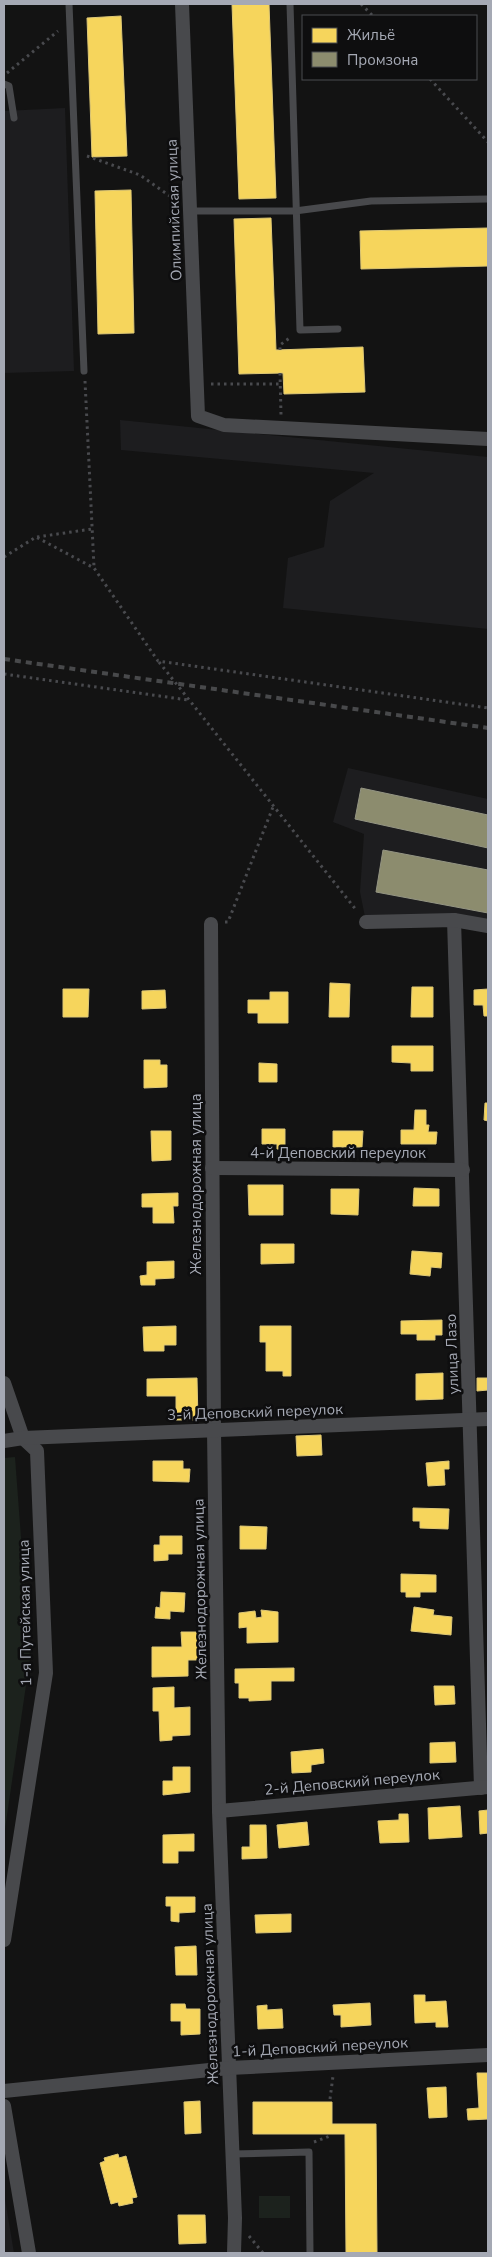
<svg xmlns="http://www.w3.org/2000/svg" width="492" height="2257" font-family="'Nunito Sans',sans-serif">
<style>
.built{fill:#1d1d1f}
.green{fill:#1c221d}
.homes{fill:#f6d55c;stroke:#dec876}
.industry{fill:#8c8c6e;stroke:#949583}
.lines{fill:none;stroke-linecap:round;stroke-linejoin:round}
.path{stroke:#494a4e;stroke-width:3;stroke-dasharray:2.5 4;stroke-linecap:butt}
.service{stroke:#48494c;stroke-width:7}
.minor{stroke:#48494c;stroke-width:14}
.rail{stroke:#48494b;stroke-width:4;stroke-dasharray:6 5;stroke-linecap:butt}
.labels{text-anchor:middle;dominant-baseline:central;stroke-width:5;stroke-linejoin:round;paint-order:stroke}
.street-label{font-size:15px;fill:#a5a9b4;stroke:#0e0e0f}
</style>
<rect width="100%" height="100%" fill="#131313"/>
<!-- built -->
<g class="built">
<path d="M65,108L74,371L4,373V111Z"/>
<path d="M120,420L488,457V629L283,608L288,558L324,547L330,501L374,473L121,450Z"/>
<path d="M348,768L488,799V926L366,922L360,892L364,834L333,822Z"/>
<path d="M4,2193L14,2253H4Z"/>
</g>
<!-- green -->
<g class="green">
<path d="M15,1457L30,1658L4,1836V1458Z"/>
<rect x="259" y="2196" width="31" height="22"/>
</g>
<!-- homes -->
<g class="homes">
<path d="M232,4H269L276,198L239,199Z"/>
<path d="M121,16L127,156L92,157L87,18Z"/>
<path d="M131,190L134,333L98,334L95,191Z"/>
<path d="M271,218L276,350L363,347L365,392L284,394L283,373L239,374L234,219Z"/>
<path d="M488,228V266L361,269L360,231Z"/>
<path d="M330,983L350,984L349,1017H329Z"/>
<path d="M412,987H433V1017H411Z"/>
<path d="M63,989H89L88,1017H63Z"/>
<path d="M488,989V1016H484L483,1005H474V990Z"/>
<path d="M165,990L166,1008L142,1009V991Z"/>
<path d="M270,992H288V1023H258V1013H248V1000H270Z"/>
<path d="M392,1046H433V1071H411V1063L392,1062Z"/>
<path d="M144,1060H160V1065H167V1087L144,1088Z"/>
<path d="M259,1063L277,1064V1082H259Z"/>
<path d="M485,1103H488V1121L484,1120Z"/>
<path d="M415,1110H426V1125H429L428,1132H437L436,1144H401V1130H414Z"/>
<path d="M262,1129H285V1149H277V1144H262Z"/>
<path d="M151,1131H171V1160L152,1161Z"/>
<path d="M333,1131H363L362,1147H333Z"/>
<path d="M248,1185H283V1215H249Z"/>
<path d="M414,1188L439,1189V1206H413Z"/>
<path d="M331,1189H359L358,1215L331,1214Z"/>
<path d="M178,1193V1206H173L174,1223H153V1207H142V1194Z"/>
<path d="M261,1244H294V1263L261,1264Z"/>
<path d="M412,1251L442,1253L441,1268L431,1267L430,1276L410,1274Z"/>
<path d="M174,1261V1278L155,1279V1285H141L140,1276L147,1275V1262Z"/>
<path d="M442,1320V1335H435V1340H417V1334H401V1321Z"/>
<path d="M176,1326V1345H164V1351H144L143,1327Z"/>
<path d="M260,1326H291V1376H283V1371H266V1342H260Z"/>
<path d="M443,1373V1399L416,1400V1374Z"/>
<path d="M197,1378L198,1420H176V1396H147V1379Z"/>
<path d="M477,1378H488V1390L477,1391Z"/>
<path d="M321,1435L322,1455L297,1456L296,1436Z"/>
<path d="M153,1461H183V1469H190L189,1482L153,1481Z"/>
<path d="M449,1461V1469H444L445,1485L428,1486L426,1463Z"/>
<path d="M413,1508L449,1509L448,1529L420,1528V1521H413Z"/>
<path d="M240,1526L267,1527L266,1549H240Z"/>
<path d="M160,1536H182V1554H168V1560L154,1561V1545H160Z"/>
<path d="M401,1574L436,1575V1592H420V1597H406V1592H401Z"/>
<path d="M161,1592L185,1593L184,1612L170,1611V1619L155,1618L156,1607L160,1608Z"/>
<path d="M414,1607L434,1610L433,1615L452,1617L451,1635L411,1631Z"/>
<path d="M261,1610L278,1612V1642L247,1643V1627L239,1628V1613L255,1611L256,1618L262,1617Z"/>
<path d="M181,1632H201L202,1660H188V1676L152,1677V1647H182Z"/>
<path d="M294,1668V1681H271V1700L249,1701V1698H239V1683H235V1669Z"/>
<path d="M434,1686H454L455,1704L435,1705Z"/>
<path d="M174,1687V1708L190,1707V1735L172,1736V1740L160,1741L159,1711H153V1688Z"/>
<path d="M455,1742L456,1762L430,1763V1743Z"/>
<path d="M323,1749L324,1763L311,1765V1772L292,1773L291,1752Z"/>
<path d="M173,1767H190V1792L163,1795V1781H173Z"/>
<path d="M460,1806L462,1837L429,1839L428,1808Z"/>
<path d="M488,1810V1833L480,1834L479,1811Z"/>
<path d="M399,1814H408L409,1842L380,1843L378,1821L399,1820Z"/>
<path d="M307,1822L309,1845L279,1848L277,1825Z"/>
<path d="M250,1825H266L267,1858L242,1859V1847H250Z"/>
<path d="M194,1834V1851H178V1863H163V1835Z"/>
<path d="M166,1897H195V1912L179,1913V1922L171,1921V1906H166Z"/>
<path d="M291,1914V1932L256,1933L255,1915Z"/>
<path d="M196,1946L197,1975H176L175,1947Z"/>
<path d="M414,1995H425V2002L446,2001L448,2027H436V2022L415,2023Z"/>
<path d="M370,2003L371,2025L341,2027V2015H334L333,2005Z"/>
<path d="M171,2004H185L186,2009H200V2034L181,2035V2021H171Z"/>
<path d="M267,2005V2010L282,2009L283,2028L258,2029L257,2006Z"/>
<path d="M477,2073H488V2119L468,2120L467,2109L479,2108Z"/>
<path d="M446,2087L447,2117L429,2118L427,2088Z"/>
<path d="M200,2101L201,2133L185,2134L184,2102Z"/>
<path d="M253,2102H332V2124H376L377,2253H346L345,2134H253Z"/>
<path d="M118,2154L119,2158L126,2156L137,2197L132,2198L133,2203L119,2206L118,2202L111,2204L100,2163L105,2161L104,2158Z"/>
<path d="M178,2215H205L206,2243L179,2244Z"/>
</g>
<!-- industry -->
<g class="industry">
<path d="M361,788L488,815V848L355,819Z"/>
<path d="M383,850L488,870V913L376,892Z"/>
</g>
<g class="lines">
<!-- path -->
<g class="path">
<path d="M361,4L373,16"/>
<path d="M7,73L58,31"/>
<path d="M430,79L488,142"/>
<path d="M87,156L140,175L174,199"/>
<path d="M280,350V345L291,337"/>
<path d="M280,373L281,415"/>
<path d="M85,381L94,567"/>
<path d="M211,384H281"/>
<path d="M37,537L92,529"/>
<path d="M4,557L36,537L94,568L158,661L488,708"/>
<path d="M159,662L357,911"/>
<path d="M4,674L188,700"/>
<path d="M225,922H228L273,807"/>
<path d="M330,2099L333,2076"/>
<path d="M314,2142L330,2136"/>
<path d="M249,2236L263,2253"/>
</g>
<!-- service -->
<g class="service">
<path d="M69,4L84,371"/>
<path d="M290,4L300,330L338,329"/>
<path d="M4,84L9,86L14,118"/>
<path d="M191,211H295L371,201L488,199"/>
<path d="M232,2154L309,2152L310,2253"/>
</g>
<!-- minor -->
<g class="minor">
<path d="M182,4L198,416L224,425L488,439"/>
<path d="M454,920L481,1788"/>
<path d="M366,922L454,920L488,926"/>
<path d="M211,924L214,1430L219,1811L235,2218L234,2253"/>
<path d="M212,1168L463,1170"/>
<path d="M4,1383L23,1438L37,1451L46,1673L4,1940"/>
<path d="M4,1441L23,1438L488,1419"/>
<path d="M219,1811L488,1787"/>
<path d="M4,2091L229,2068L488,2055"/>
<path d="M4,2106L29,2253"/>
</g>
<!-- rail -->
<path class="rail" d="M4,659L488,728"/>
</g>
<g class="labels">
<!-- street labels -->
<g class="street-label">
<text transform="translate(174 210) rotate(-92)">Олимпийская улица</text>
<text x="338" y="1153">4-й Деповский переулок</text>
<text transform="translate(196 1184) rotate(-90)">Железнодорожная улица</text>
<text transform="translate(452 1354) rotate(-92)">улица Лазо</text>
<text transform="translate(255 1412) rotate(-2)">3-й Деповский переулок</text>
<text transform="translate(200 1589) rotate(-91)">Железнодорожная улица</text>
<text transform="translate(25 1613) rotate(-91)">1-я Путейская улица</text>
<text transform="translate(352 1782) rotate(-5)">2-й Деповский переулок</text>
<text transform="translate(210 1994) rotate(-92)">Железнодорожная улица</text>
<text transform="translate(320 2047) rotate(-3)">1-й Деповский переулок</text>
</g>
</g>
<!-- border -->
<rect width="492" height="2257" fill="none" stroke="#a5a9b4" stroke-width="10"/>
<!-- legend -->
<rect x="302" y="15" width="175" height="65" fill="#0e0e0f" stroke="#4a4c51"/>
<rect x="312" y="28" width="25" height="15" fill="#f6d55c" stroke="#4a4c51"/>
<text x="347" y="40" font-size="15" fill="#a5a9b4">Жильё</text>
<rect x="312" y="52" width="25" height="15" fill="#8c8c6e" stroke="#4a4c51"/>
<text x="347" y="65" font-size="15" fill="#a5a9b4">Промзона</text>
</svg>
